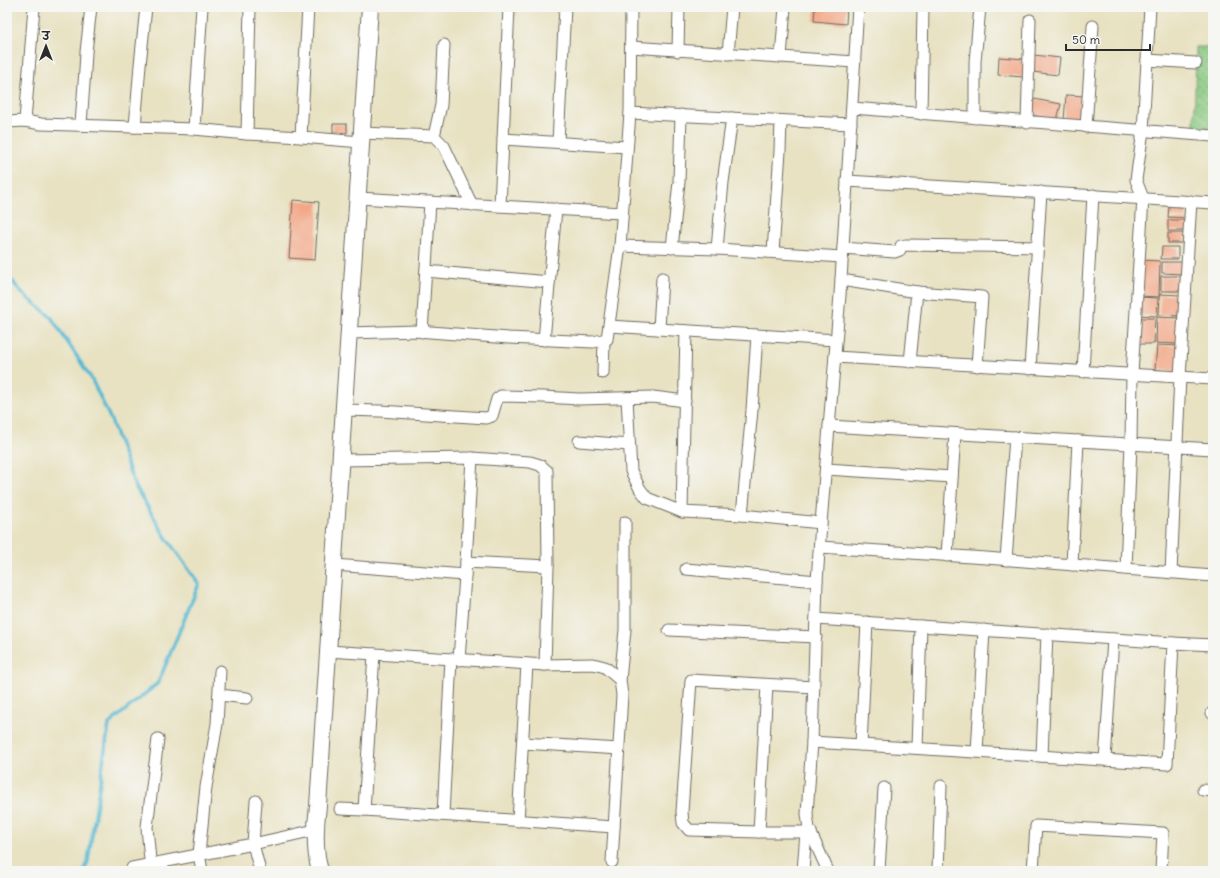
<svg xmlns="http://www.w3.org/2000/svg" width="1220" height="878" font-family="Delius,'Playpen Sans Deva',sans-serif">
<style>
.park{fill:url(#park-dots);stroke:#5a7a55}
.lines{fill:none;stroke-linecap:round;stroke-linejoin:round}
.stream{stroke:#55b9d3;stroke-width:3.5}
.building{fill:#f2a888}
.street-casing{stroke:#6d6b60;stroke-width:13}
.secondary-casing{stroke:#6d6b60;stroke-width:18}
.street{stroke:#fff;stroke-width:11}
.secondary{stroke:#fff;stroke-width:16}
</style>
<defs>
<pattern id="park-dots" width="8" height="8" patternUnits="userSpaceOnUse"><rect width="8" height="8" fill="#88c87f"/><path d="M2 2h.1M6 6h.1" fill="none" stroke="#6fa368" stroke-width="1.8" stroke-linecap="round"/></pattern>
</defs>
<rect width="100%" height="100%" fill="#f6f6f2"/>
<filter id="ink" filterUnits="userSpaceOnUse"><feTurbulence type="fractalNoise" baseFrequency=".025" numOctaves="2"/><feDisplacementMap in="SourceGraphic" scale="8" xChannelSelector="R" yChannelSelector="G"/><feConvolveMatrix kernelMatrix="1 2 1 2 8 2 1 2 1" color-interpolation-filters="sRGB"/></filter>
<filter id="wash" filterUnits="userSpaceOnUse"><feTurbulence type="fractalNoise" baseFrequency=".012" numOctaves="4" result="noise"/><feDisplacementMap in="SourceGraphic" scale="16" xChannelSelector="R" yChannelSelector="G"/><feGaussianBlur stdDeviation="0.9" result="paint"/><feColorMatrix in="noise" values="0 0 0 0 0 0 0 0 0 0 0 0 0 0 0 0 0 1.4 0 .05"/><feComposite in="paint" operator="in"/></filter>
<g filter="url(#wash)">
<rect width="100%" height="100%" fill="#e8e2c2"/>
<!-- park -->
<path class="park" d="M1196,47H1213V132L1194,131Z"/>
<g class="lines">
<!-- stream -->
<path class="stream" d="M7,275L23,294L51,317L91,378L111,420L135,486L165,536L199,584L158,683L109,724L88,861L84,871"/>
</g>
<g id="blocks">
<!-- building -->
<g class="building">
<path d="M815,7H847L846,24L814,21Z"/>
<path d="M1034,55L1060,58L1058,75L1032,72Z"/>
<path d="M999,57L1025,59L1023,77L998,75Z"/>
<path d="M1066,95L1086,96L1084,121L1064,120Z"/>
<path d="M1034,99L1061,104L1057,120L1031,115Z"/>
<path d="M333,124H347V133L333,132Z"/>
<path d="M293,200L319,202L315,260L289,258Z"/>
<path d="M1169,206L1187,207L1186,218L1168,217Z"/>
<path d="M1168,220H1188L1187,231H1168Z"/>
<rect x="1168" y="233" width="18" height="10"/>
<path d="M1162,247H1178V259H1161Z"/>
<path d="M1141,260L1160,261L1159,297L1140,296Z"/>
<path d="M1162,262H1182V274L1162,273Z"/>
<path d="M1161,276H1182L1181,291H1161Z"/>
<path d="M1160,294L1180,295L1178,316L1159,315Z"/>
<path d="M1138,297L1158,298L1157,316L1137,315Z"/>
<path d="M1157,317L1178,318L1177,344L1156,343Z"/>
<path d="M1137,318H1155L1154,344H1137Z"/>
<path d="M1157,345L1178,346L1177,371L1155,370Z"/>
</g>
</g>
</g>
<g filter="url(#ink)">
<use href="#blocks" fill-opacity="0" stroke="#6d6b60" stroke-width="1"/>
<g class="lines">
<defs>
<g id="street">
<path d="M631,7L630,113L851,124"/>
<path d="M785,7L781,57L855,62"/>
<path d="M631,47L781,57"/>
<path d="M678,51L679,7"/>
<path d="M728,54L732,7"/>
<path d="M1147,60L1196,63"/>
<path d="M852,108L1213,136"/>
<path d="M921,114L923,7"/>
<path d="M975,118V62L980,7"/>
<path d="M25,121L34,7"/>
<path d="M7,122L25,121L41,124L194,129L247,134L301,137L361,142"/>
<path d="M1027,123L1030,20"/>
<path d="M81,124L85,70L86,52L91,7"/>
<path d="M135,127L140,65L146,7"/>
<path d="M1086,127L1093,26"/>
<path d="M194,129L202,7"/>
<path d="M362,133L434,136L444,146L472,205"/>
<path d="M247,134L250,7"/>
<path d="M434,136L441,105L444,45"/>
<path d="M301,137L308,7"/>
<path d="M503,139L627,147"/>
<path d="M558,142L565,7"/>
<path d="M847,181L1213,203"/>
<path d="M358,198L622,213"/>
<path d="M500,206L509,7"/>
<path d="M620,246L717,249L842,257"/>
<path d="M672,248L679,182L681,115"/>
<path d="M843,248L895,252L900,250L901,246L906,245L1038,247"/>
<path d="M717,249L723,182L732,118"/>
<path d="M773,252L780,151L781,121"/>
<path d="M426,271L549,282"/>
<path d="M841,280L917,292"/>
<path d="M609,326L836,340"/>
<path d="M659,329L662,278"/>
<path d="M422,332L430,202"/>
<path d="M349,333L417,331L509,338L593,342L607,339L620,246L630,113"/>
<path d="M544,340L556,209"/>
<path d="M835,357L1213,379"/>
<path d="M910,362L917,292L982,297L977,366"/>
<path d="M1030,369L1041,192"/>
<path d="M1083,372L1093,195"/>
<path d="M603,373L604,341"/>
<path d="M627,398L631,471L640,489L647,498L682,512L742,515L821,523"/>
<path d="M344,410L380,411L486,418L492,416L497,399L501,396L543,397L579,399L653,397L685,401"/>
<path d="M829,426L1213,449"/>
<path d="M579,441L629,445"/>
<path d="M340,460L472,458L530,462L540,465L547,471L548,566L545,665"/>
<path d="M826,469L952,477"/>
<path d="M682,512L686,331"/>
<path d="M742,515L752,410L757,335"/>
<path d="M820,547L986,558L1213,576"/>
<path d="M947,556L955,434"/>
<path d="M1006,560L1015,437"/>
<path d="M466,562L548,566"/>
<path d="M334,565L465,575"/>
<path d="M1072,565L1078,441"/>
<path d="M686,569L817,581"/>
<path d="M1126,569L1131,444L1132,374L1143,198L1136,180L1143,131L1150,7"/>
<path d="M1171,573L1180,377L1191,201"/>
<path d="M669,630L816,637"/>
<path d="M1173,643L1213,645"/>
<path d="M328,651L545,665L593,664L605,667L620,680L622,695L612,862"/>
<path d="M459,660L466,562L472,458"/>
<path d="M620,680L625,630V522"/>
<path d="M219,695L247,698"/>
<path d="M1212,713H1213"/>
<path d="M812,742L1167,764L1173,643L816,619"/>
<path d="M523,743L619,749"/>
<path d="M861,745L867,622"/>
<path d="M917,748L921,626"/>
<path d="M977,752L984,630"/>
<path d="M1042,756L1047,634"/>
<path d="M1105,760L1113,639"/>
<path d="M1203,790L1213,791"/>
<path d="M256,801L253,844L260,871"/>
<path d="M340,809L364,810L614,827"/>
<path d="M364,810L374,654"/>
<path d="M443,815L451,659"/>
<path d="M518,821L527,664"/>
<path d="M759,832L767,685"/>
<path d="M811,832H759L689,830L683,823L682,812L691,680L814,687"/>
<path d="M132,868L253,844L315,830"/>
<path d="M151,871L147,827L158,739"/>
<path d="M202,871L199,854L206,787L217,724L220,671"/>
<path d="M803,871L806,832"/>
<path d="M828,871L809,829L807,814L812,742L817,581L821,523L840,295L858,7"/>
<path d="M879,871L884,788"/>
<path d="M938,871L941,786"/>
<path d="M1033,871L1036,826L1163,833L1161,871"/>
</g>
<path id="secondary" d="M320,871C314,850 315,828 318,806L370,7"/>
</defs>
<!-- street casing -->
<use href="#street" class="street-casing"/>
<!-- secondary casing -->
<use href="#secondary" class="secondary-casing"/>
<!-- street -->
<use href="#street" class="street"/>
<!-- secondary -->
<use href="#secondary" class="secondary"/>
</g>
</g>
<!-- margin -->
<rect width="1220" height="878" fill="none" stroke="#f6f6f2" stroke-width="24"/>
<!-- north arrow -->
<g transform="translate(46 46)" stroke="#f6f6f2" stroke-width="3" paint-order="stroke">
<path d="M0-3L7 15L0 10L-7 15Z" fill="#2b2b2b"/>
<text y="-6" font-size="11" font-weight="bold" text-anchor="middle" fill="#2b2b2b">उ</text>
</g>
<!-- scale -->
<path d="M1066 44v6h84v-6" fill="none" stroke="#2b2b2b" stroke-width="2"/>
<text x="1072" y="44" font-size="12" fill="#2b2b2b" stroke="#f6f6f2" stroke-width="3" paint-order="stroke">50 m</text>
</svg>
